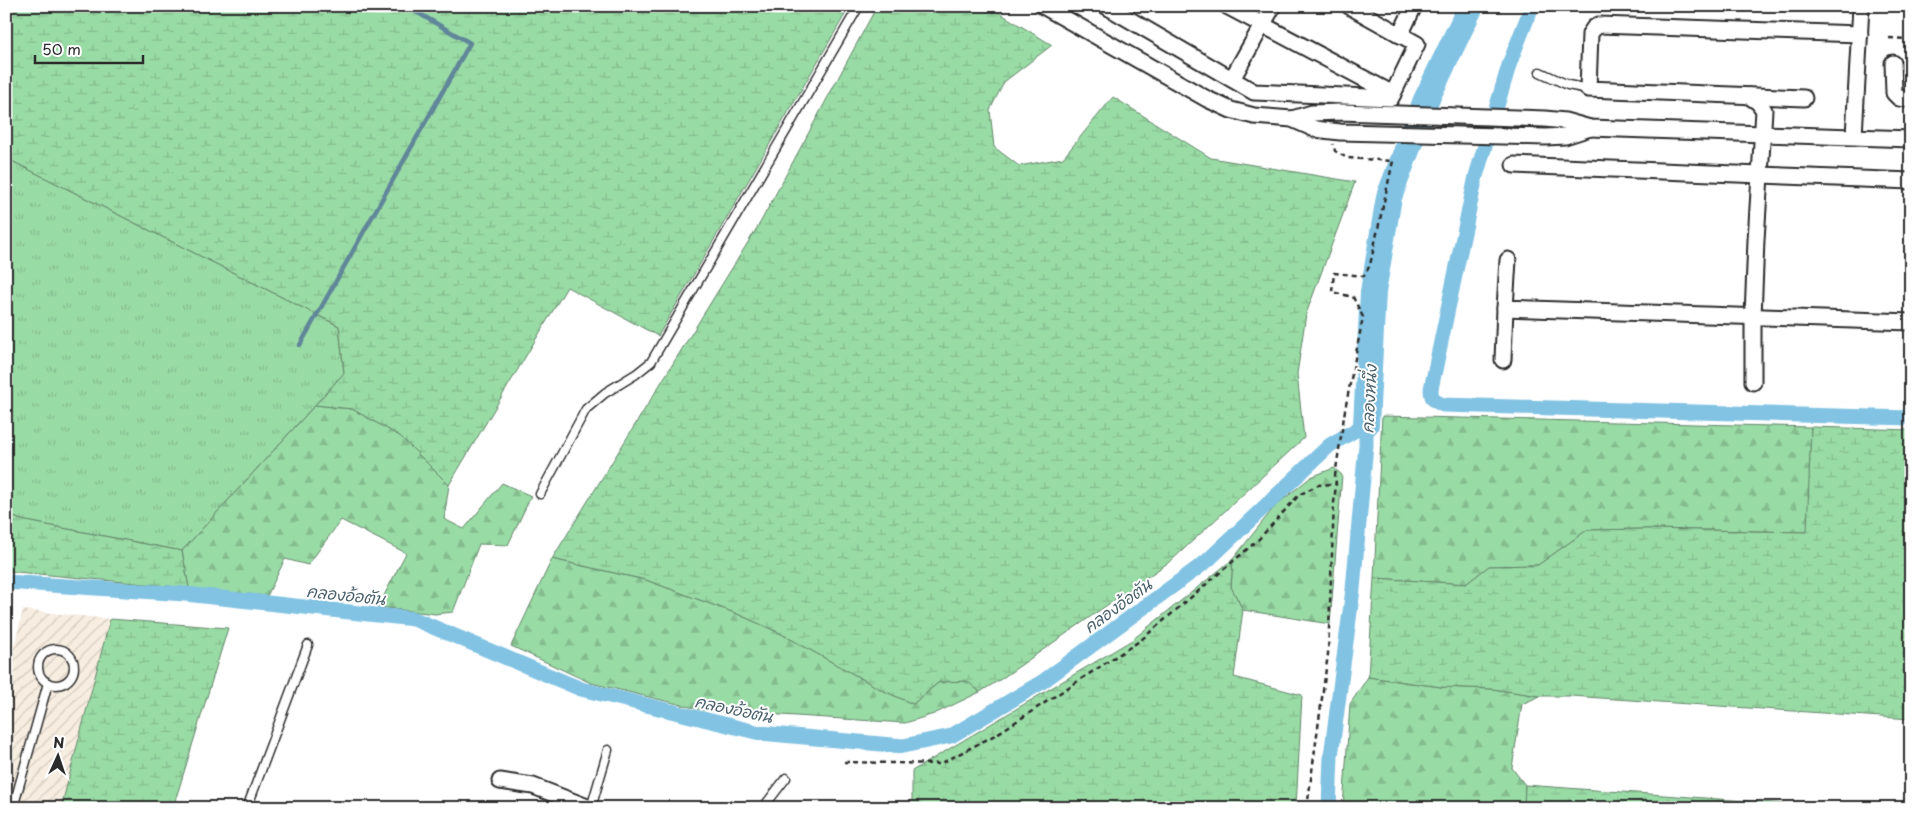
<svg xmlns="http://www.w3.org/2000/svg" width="1917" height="814" font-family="'Playpen Sans','Playpen Sans Thai',sans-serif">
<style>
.industrial{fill:url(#industrial-furrows)}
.grass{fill:url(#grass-tufts);stroke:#628368}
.forest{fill:url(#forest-firs);stroke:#628368}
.wetland{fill:url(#wetland-marsh);stroke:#628368}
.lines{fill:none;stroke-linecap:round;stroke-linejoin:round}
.stream{stroke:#5f8699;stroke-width:4.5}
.canal{stroke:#82c3e3;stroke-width:15}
.river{stroke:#82c3e3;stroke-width:26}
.lane-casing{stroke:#2b2b2b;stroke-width:11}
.street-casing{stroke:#2b2b2b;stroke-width:19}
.path{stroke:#2b2b2b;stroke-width:2.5;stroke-dasharray:5 4;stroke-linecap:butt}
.lane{stroke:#fff;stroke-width:8}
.street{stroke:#fff;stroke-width:15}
.labels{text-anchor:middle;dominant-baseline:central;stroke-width:4;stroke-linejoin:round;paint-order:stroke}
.water-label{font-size:16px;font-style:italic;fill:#49606b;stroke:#fff}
</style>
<defs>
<pattern id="industrial-furrows" width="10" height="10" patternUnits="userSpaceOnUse" patternTransform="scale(1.25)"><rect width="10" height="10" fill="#f7ede0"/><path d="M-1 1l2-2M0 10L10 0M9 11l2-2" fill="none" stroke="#d4cbc0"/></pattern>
<pattern id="grass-tufts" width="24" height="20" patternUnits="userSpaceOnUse" patternTransform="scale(1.25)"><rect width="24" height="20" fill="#99dba5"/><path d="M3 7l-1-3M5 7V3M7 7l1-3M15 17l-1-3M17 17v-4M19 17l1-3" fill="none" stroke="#84bc8e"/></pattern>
<pattern id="forest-firs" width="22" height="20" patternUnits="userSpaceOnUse" patternTransform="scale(1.25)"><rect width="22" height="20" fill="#99dba5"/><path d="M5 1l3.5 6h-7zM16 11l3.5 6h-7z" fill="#84bc8e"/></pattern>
<pattern id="wetland-marsh" width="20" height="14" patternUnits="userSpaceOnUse" patternTransform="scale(1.25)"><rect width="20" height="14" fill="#99dba5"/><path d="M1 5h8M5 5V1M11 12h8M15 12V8" fill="none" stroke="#84bc8e"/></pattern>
</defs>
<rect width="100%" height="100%" fill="#fff"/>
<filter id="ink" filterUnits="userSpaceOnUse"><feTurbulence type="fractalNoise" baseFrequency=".02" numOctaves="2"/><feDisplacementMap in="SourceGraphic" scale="10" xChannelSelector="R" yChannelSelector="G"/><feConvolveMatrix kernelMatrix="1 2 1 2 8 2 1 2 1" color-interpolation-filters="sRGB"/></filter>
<g filter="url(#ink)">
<!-- industrial -->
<path class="industrial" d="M23,610L110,619L61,808H6V680Z"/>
<!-- grass -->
<path class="grass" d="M6,158L339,326L344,373L182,551L21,520L6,514Z"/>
<!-- forest -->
<g class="forest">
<path d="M315,405L352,409L400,436L449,485L444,519L464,529L502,483L531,496L508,545L479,544L453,612L435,614L378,607L406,553L341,520L308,565L285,559L267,596L189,588L182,551Z"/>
<path d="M1382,416L1811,427L1808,532L1646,529L1587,530L1538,565L1489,566L1466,584L1374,578Z"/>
<path d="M1334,468L1342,475L1330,624L1243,610L1231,587L1233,559L1275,506L1311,477Z"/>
<path d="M552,559L646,580L735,613L778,632L882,690L913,704L939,682L968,681L980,692L934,714L905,723L703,710L591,683L511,646Z"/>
<path d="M1368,677L1441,687L1493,689L1540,696L1522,704L1512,768L1525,785L1524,808H1343L1350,704Z"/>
</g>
<!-- wetland -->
<g class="wetland">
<path d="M6,6H850L658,336L567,287L449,485L400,436L352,409L315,405L344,373L339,326L6,158Z"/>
<path d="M877,6H988L1052,45L1004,82L990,110L994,147L1019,166L1063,158L1113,97L1211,158L1355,182L1306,314L1297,374L1304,438L1172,560L1001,679L980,692L967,681L939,682L913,704L882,690L778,632L735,613L646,580L552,559L760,223Z"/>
<path d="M1811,427L1911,430V719L1571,696H1540L1493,689L1441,687L1368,677L1374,578L1466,584L1489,566L1538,565L1587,530L1646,529L1807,532Z"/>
<path d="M6,514L21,520L182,551L189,588L6,571Z"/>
<path d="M1233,559L1231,587L1243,610L1234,677L1302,695L1296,808H912V771L1132,640Z"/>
<path d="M110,619L228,628L173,808H61Z"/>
<path d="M1525,785L1843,808H1524Z"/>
</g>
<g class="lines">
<!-- stream -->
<path class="stream" d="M300,345L470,43L406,6"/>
<!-- canal -->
<g class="canal">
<path d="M1532,6L1510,62L1476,176L1431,389C1431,399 1434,401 1443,405L1911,418"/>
<path d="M6,582L185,594L414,619L581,689L760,733L903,746L951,736L1042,682L1207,561L1330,445L1366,424"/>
<path d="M1329,808L1331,756L1353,589L1366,445V424"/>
</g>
<!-- river -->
<path class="river" d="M1366,424L1373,292L1389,197L1426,100L1471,6"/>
<defs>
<g id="lane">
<path d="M1540,72L1568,85L1588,89"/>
<path d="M540,494L586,409L605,393L636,374L651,362L859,6"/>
<circle cx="56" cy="667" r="18"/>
<path d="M13,808L48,683"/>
<path d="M247,808L308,645"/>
<path d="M591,808L608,750"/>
<path d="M763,808L786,778"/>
</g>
<g id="street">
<path d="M1043,6L1207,99L1231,110L1254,116L1292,119L1315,129L1340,132L1546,137L1565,136L1590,128"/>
<path d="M1106,6L1254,92L1391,98L1417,44L1349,6"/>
<path d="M1227,6L1393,94"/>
<path d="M1400,35L1414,6"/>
<path d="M1893,63L1894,93L1899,98L1911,100"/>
<path d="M1232,79L1273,6"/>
<path d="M1749,96L1758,102L1764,110L1756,240L1753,317V382"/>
<path d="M1804,98L1588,89L1590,34L1594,28L1599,25L1860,34"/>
<path d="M1292,119L1312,113L1340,112L1545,119L1565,121L1590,128L1911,139"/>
<path d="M1854,136L1861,6"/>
<path d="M1514,165L1911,181"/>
<path d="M1508,260L1505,308L1911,322"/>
<path d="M1503,360L1505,308"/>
<path d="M500,781L533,786L590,808"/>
</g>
</defs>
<!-- lane casing -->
<use href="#lane" class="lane-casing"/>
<!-- street casing -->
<use href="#street" class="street-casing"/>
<!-- path -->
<g class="path">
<path d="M1889,38L1911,39"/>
<path d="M844,762L940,764L997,734L1141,640L1258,540L1299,495L1318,485L1336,484"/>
<path d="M1307,808L1328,654L1334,503L1336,484L1335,476L1345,410L1363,317L1353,297L1332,292L1334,273L1364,276L1370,265L1393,161L1347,158L1335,151L1333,144"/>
</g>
<!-- lane -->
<use href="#lane" class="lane"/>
<!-- street -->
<use href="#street" class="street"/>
</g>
</g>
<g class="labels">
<!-- water labels -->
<g class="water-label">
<text transform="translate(1368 399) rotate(-87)">คลองหนึ่ง</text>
<text transform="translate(346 594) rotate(6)">คลองอ้อตัน</text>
<text transform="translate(1117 605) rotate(-36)">คลองอ้อตัน</text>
<text transform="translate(734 708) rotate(12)">คลองอ้อตัน</text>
</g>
</g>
<!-- margin -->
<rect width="1917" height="814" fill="none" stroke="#fff" stroke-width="25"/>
<rect x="12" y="12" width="1892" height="789" fill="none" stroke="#2b2b2b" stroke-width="2" filter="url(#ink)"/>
<!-- north arrow -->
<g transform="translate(58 756) rotate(3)" stroke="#ffffff" stroke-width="4" paint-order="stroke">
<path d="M0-4L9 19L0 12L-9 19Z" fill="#2b2b2b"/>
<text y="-8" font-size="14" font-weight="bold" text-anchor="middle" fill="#2b2b2b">N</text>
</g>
<!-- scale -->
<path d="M35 55v8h108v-8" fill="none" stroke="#2b2b2b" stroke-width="2.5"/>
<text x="42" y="55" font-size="15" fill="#2b2b2b" stroke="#ffffff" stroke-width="4" paint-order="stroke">50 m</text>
</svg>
